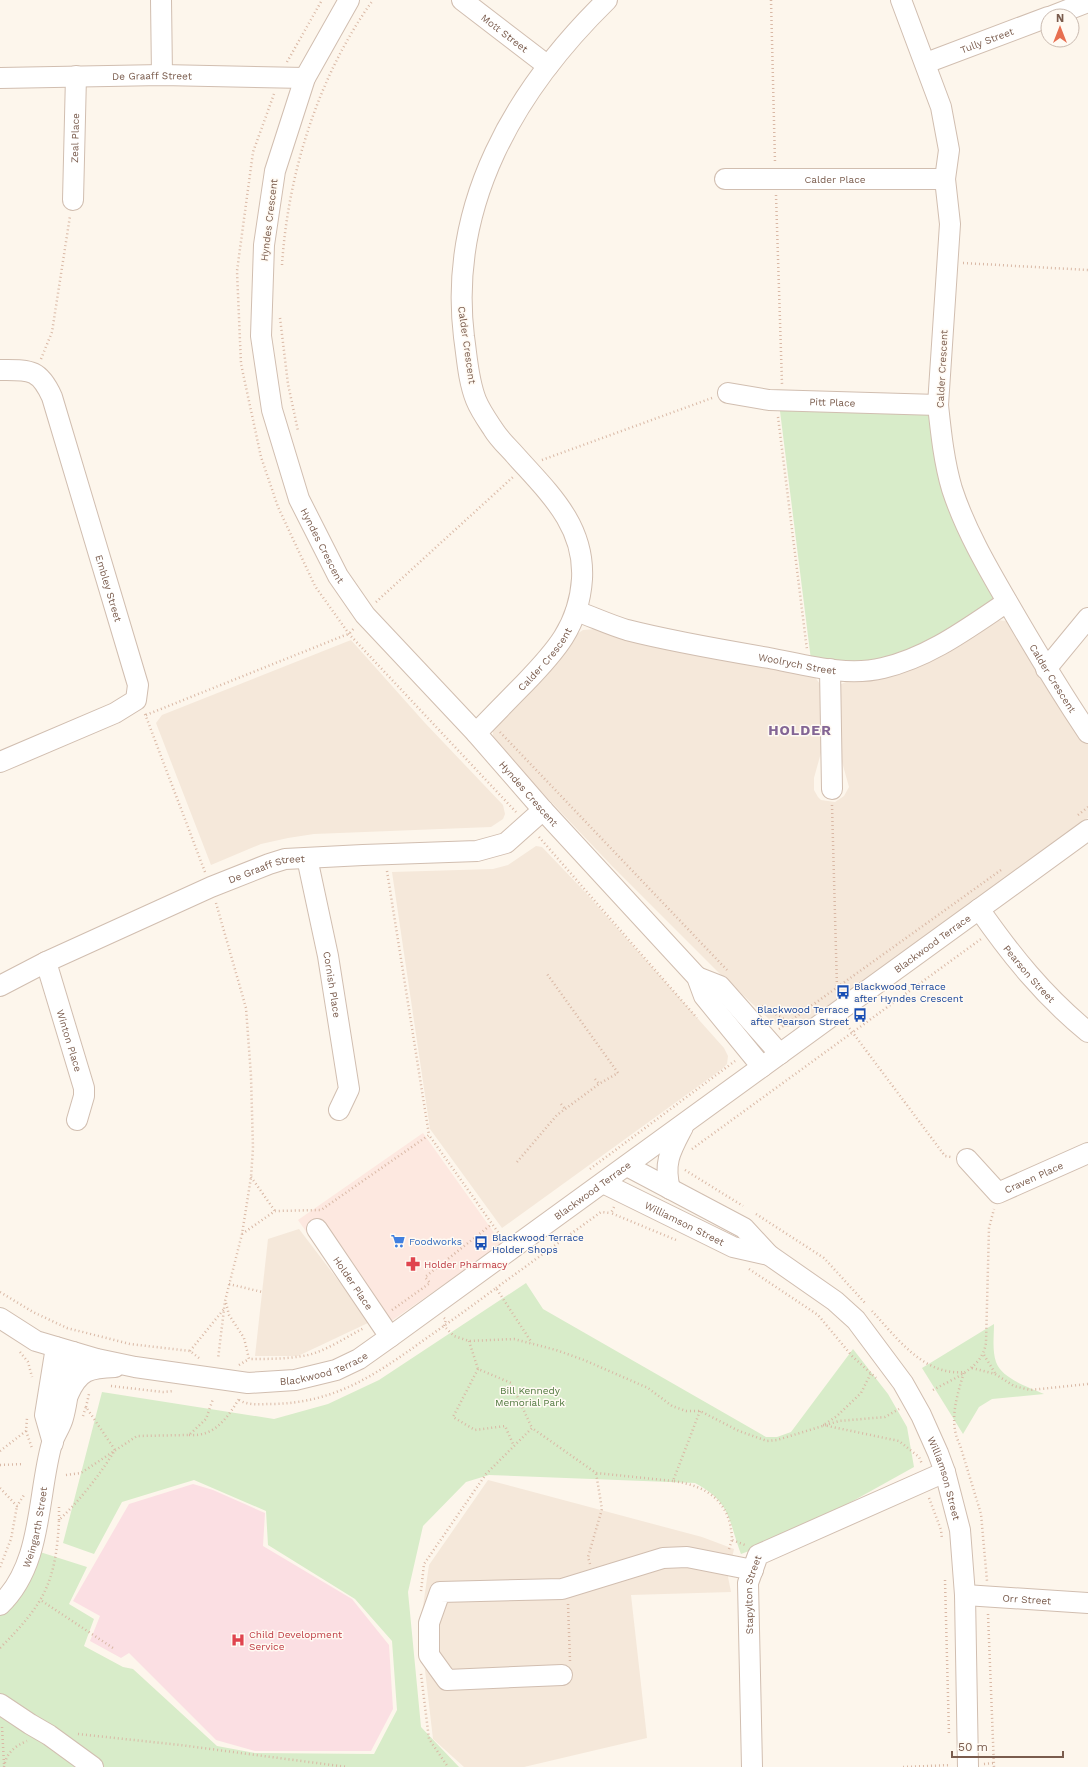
<svg xmlns="http://www.w3.org/2000/svg" width="1088" height="1767" font-family="'Work Sans',sans-serif">
<style>
.residential{fill:#f5e8da}
.commercial{fill:#fde8e0}
.medical{fill:#fbdfe3}
.green{fill:#d8ecc9}
.lines{fill:none;stroke-linecap:round;stroke-linejoin:round}
.minor-casing{stroke:#d1beb0;stroke-width:22}
.path{stroke:#d9b8a5;stroke-width:2.5;stroke-dasharray:1 3;stroke-linecap:butt}
.minor{stroke:#fff;stroke-width:20}
.labels{text-anchor:middle;dominant-baseline:central;stroke-width:3;stroke-linejoin:round;paint-order:stroke}
.street-label{font-size:10px;fill:#7a5c4d;stroke:#fffaf3}
.transit-label{font-size:10px;fill:#164399;stroke:#fffaf3;text-anchor:start}
.shop-label{font-size:10px;fill:#366cbe;stroke:#fffaf3;text-anchor:start}
.health-label{font-size:10px;fill:#be3a42;stroke:#fffaf3;text-anchor:start}
.park-label{font-size:10px;fill:#537a41;stroke:#fffaf3}
.district-label{font-size:14px;font-weight:bold;letter-spacing:1px;fill:#846695;stroke:#fffaf3}
</style>
<rect width="100%" height="100%" fill="#fdf6ec"/>
<!-- residential -->
<g class="residential">
<path d="M996,620L1007,621L1012,624L1088,742V818L811,1018L794,1027H783L770,1020L719,973L612,866L500,748L493,735V728L577,634L583,630L596,629L814,676L820,684L822,749L814,778V790L818,797L821,800L835,802L844,796L849,787L839,751V687L841,684Z"/>
<path d="M351,640L425,723L503,805L505,814L503,819L491,827L314,834L288,838L261,844L211,865L156,723L162,715Z"/>
<path d="M536,846L542,847L585,892L724,1048L728,1056L727,1064L722,1069L502,1228L430,1129L392,872L493,869L508,865Z"/>
<path d="M299,1229L370,1322L298,1356H255L268,1239Z"/>
<path d="M488,1480L702,1537L734,1549L728,1577L731,1592L631,1595L647,1738L524,1767H464L433,1739L420,1627L429,1565Z"/>
</g>
<!-- commercial -->
<path class="commercial" d="M423,1133L502,1244L377,1331L298,1220Z"/>
<!-- medical -->
<path class="medical" d="M193,1484L213,1490L265,1513L263,1546L352,1599L389,1645L393,1709L371,1751H255L216,1740L129,1653L121,1658L90,1641L100,1616L73,1601L129,1504Z"/>
<!-- green -->
<g class="green">
<path d="M779,403L934,408L956,503L1004,602L900,669L812,668Z"/>
<path d="M526,1283L543,1309L766,1437H777L791,1432L853,1349L888,1394L907,1427L914,1467L790,1536L741,1554C728,1520 732,1503 695,1483L489,1475L466,1482L423,1526L408,1592L421,1727L459,1767H0V1614L40,1552L87,1567L69,1604L94,1619L84,1646L123,1667L133,1669L217,1746L255,1753L374,1754L397,1710L392,1641L355,1599L268,1545L266,1511L194,1480L122,1502L94,1554L63,1543L102,1392L274,1419L328,1404L379,1380Z"/>
<path d="M994,1324C994,1336 992,1350 996,1362C1002,1379 1029,1387 1044,1394L992,1399L979,1407L963,1434L922,1368Z"/>
</g>
<g class="lines">
<defs>
<g id="minor">
<path d="M161,0L162,75"/>
<path id="s1" d="M349,0L305,78L275,171L264,245L261,336L272,410L299,499L338,576L365,615L476,733L543,810L697,977L704,996L762,1067"/>
<path id="s2" d="M462,0L548,66"/>
<path id="s3" d="M901,0L941,107L949,150L945,179L950,224L938,405C941,433 944,462 952,489C965,529 987,567 1008,603C1034,648 1060,691 1088,733"/>
<path d="M1052,16L1088,2"/>
<path id="s4" d="M926,63L1048,17"/>
<path id="s5" d="M0,78L162,75L305,78"/>
<path id="s6" d="M725,179H945"/>
<path id="s7" d="M73,200L76,76"/>
<path id="s8" d="M0,370C29,370 39,368 52,397L138,685L136,700L115,713L0,762"/>
<path id="s9" d="M728,393L769,400L938,405"/>
<path id="s10" d="M576,611C593,617 610,625 627,630C674,642 722,650 769,658C806,665 846,677 883,668C930,657 968,628 1007,602"/>
<path d="M830,669L832,789"/>
<path d="M1046,669L1088,618"/>
<path id="s11" d="M476,733C492,717 508,700 524,684C555,652 579,626 582,579C585,525 548,492 515,455C508,447 499,439 493,429C487,420 480,410 476,400C468,380 467,357 464,337C448,204 515,90 607,0"/>
<path id="s12" d="M307,858L328,956L349,1089L339,1110"/>
<path id="s13" d="M979,909C1011,955 1044,996 1088,1032"/>
<path id="s14" d="M46,962L84,1088V1096L77,1120"/>
<path d="M697,977L720,986L780,1054"/>
<path id="s15" d="M0,986L46,962L211,887L269,864L285,859L363,855L477,851L506,843L543,810"/>
<path id="s16" d="M967,1159L998,1193L1088,1153"/>
<path id="s17" d="M627,1166L744,1228L769,1255L835,1301L856,1320L903,1383L921,1415L938,1453L945,1472L960,1530L965,1595L968,1767"/>
<path id="s18" d="M603,1183L733,1247L769,1255"/>
<path d="M670,1189C663,1162 671,1150 683,1127"/>
<path id="s19" d="M317,1229L390,1337"/>
<path id="s20" d="M0,1318L36,1341L97,1359L135,1367L248,1383L295,1380L336,1370L359,1359L390,1337L1088,830"/>
<path d="M68,1395C79,1370 89,1368 115,1367"/>
<path d="M53,1443L45,1415L56,1347"/>
<path id="s21" d="M965,1595L1088,1603"/>
<path id="s22" d="M0,1605C43,1564 37,1496 52,1443C55,1434 61,1426 63,1418C69,1397 70,1373 73,1352"/>
<path d="M562,1675L447,1680L429,1655V1623L440,1592L562,1589L663,1558L687,1557L753,1570"/>
<path d="M0,1704L30,1724L49,1735L93,1767"/>
<path id="s23" d="M752,1767L748,1583L758,1555L945,1472"/>
</g>
</defs>
<!-- minor casing -->
<use href="#minor" class="minor-casing"/>
<!-- path -->
<g class="path">
<path d="M771,0L775,162"/>
<path d="M287,62L322,0"/>
<path d="M274,94L253,152L237,271L241,364L261,457L278,507L315,586L349,634L516,812"/>
<path d="M776,195L782,384"/>
<path d="M963,263L1088,270"/>
<path d="M282,265C288,172 319,75 373,0"/>
<path d="M280,318L288,384L298,431"/>
<path d="M41,359L52,332L70,216"/>
<path d="M778,417L807,650"/>
<path d="M542,460L712,398"/>
<path d="M376,602L513,477"/>
<path d="M145,714L205,872"/>
<path d="M146,715L343,636L349,634L355,627"/>
<path d="M500,732L727,970"/>
<path d="M832,805L837,988"/>
<path d="M1078,815L1088,807"/>
<path d="M539,837L697,1018"/>
<path d="M387,871L429,1135"/>
<path d="M216,903L246,1008L251,1076L253,1148L251,1177L242,1234L225,1301L218,1359"/>
<path d="M762,1006L789,1022"/>
<path d="M847,1025L945,1156L951,1157"/>
<path d="M779,1029L1001,870"/>
<path d="M595,1079L599,1084"/>
<path d="M561,1104L565,1109"/>
<path d="M692,1149L981,939"/>
<path d="M517,1162L557,1115L599,1084L618,1073L547,974"/>
<path d="M590,1169L735,1061"/>
<path d="M685,1170L743,1206"/>
<path d="M251,1177L275,1211"/>
<path d="M614,1207L611,1213L676,1240"/>
<path d="M756,1214L824,1258L866,1304"/>
<path d="M242,1234L275,1211L321,1210L429,1135L500,1235"/>
<path d="M749,1269L818,1315L852,1356L876,1378"/>
<path d="M229,1284L262,1292"/>
<path d="M496,1288L601,1212L611,1213"/>
<path d="M0,1292L33,1312L67,1328L130,1344L190,1351L199,1358"/>
<path d="M226,1303L229,1315L244,1338L249,1359C269,1359 289,1359 308,1355C328,1350 346,1337 364,1328"/>
<path d="M392,1310L430,1283L425,1277L492,1224"/>
<path d="M872,1311C897,1338 924,1376 964,1372C957,1396 948,1422 960,1445L981,1514L987,1581"/>
<path d="M444,1318L446,1320L444,1326L454,1336L469,1341L514,1339L556,1350L584,1360L648,1388L672,1406L686,1411H700L739,1431L767,1441L777,1440L839,1421L885,1417L899,1409"/>
<path d="M469,1341L478,1369L511,1383L532,1428"/>
<path d="M190,1351L224,1309"/>
<path d="M20,1352L28,1362L32,1377"/>
<path d="M984,1355L995,1373"/>
<path d="M239,1365L249,1359"/>
<path d="M972,1368L995,1374L1014,1386L1030,1390L1088,1384"/>
<path d="M478,1369L453,1417L475,1430L505,1426L514,1446"/>
<path d="M111,1386L163,1392L174,1391"/>
<path d="M933,1390C954,1378 982,1369 986,1343L989,1228L994,1209"/>
<path d="M239,1400C249,1406 261,1404 272,1404C335,1403 375,1375 424,1340C448,1323 472,1306 496,1288L532,1343"/>
<path d="M86,1407L89,1394"/>
<path d="M700,1411L673,1481C708,1486 731,1502 732,1540L745,1545"/>
<path d="M825,1424L837,1416L861,1393L871,1373"/>
<path d="M823,1425L899,1441L919,1457L922,1464"/>
<path d="M26,1431L32,1448"/>
<path d="M189,1435C215,1437 227,1418 239,1399"/>
<path d="M0,1451L26,1431L27,1418"/>
<path d="M0,1465L24,1464"/>
<path d="M66,1475L81,1473L137,1436L189,1435L206,1419L213,1399"/>
<path d="M0,1488L17,1506L24,1495"/>
<path d="M929,1498L941,1530L942,1539"/>
<path d="M59,1520V1506"/>
<path d="M729,1549L732,1540"/>
<path d="M590,1564L588,1557L602,1509L596,1473"/>
<path d="M0,1567L11,1539L17,1506"/>
<path d="M945,1580L949,1735"/>
<path d="M421,1591L424,1564L486,1474L532,1428L596,1473L673,1481"/>
<path d="M42,1601L113,1648"/>
<path d="M568,1604L570,1661"/>
<path d="M988,1614L994,1767"/>
<path d="M0,1648C44,1604 56,1583 59,1520C81,1499 99,1476 115,1450L86,1407L83,1416"/>
<path d="M421,1674L429,1739L448,1767"/>
<path d="M2,1727L4,1764"/>
<path d="M78,1734L180,1745L347,1767"/>
<path d="M984,1764L994,1763"/>
<path d="M4,1767C6,1753 15,1746 27,1741"/>
<path d="M903,1767L951,1765"/>
</g>
<!-- minor -->
<use href="#minor" class="minor"/>
</g>
<!-- icons -->
<defs>
<symbol id="bus-bare" viewBox="-9 -9 18 18"><path d="M-5-6H5V4H4V6H2V4H-2V6H-4V4H-5ZM-3.5-4V0h7V-4ZM-3.5 1.2v1.5H-2V1.2ZM2 1.2v1.5H3.5V1.2Z" fill="#1a4fb4" stroke="#fffaf3" stroke-width="2.5" paint-order="stroke"/></symbol>
<symbol id="supermarket-bare" viewBox="-9 -9 18 18"><path d="M-6-5.5h2.5l.6 2H6L4.5 2H-2.5L-4.4-4H-6ZM-1.5 3.2a1.3 1.3 0 1 0 .1 0ZM3 3.2a1.3 1.3 0 1 0 .1 0Z" fill="#3f7fe0" stroke="#fffaf3" stroke-width="2.5" paint-order="stroke"/></symbol>
<symbol id="pharmacy-bare" viewBox="-9 -9 18 18"><path d="M-2-6h4v4h4v4h-4v4h-4v-4h-4v-4h4Z" fill="#e0444e" stroke="#fffaf3" stroke-width="2.5" paint-order="stroke"/></symbol>
<symbol id="hospital-bare" viewBox="-9 -9 18 18"><path d="M-5-5h3v3.5h4V-5h3V5h-3V1.5h-4V5h-3Z" fill="#e0444e" stroke="#fffaf3" stroke-width="2.5" paint-order="stroke"/></symbol>
</defs>
<g fill-rule="evenodd">
<use href="#bus-bare" x="833" y="982" width="20" height="20"/>
<use href="#bus-bare" x="850" y="1005" width="20" height="20"/>
<use href="#supermarket-bare" x="388" y="1231" width="20" height="20"/>
<use href="#bus-bare" x="471" y="1233" width="20" height="20"/>
<use href="#pharmacy-bare" x="403" y="1254" width="20" height="20"/>
<use href="#hospital-bare" x="228" y="1630" width="20" height="20"/>
</g>
<g class="labels">
<!-- street labels -->
<g class="street-label">
<text stroke="none"><textPath href="#s2" startOffset="54">Mott Street</textPath></text>
<text stroke="none"><textPath href="#s4" startOffset="65">Tully Street</textPath></text>
<text stroke="none"><textPath href="#s5" startOffset="152">De Graaff Street</textPath></text>
<text stroke="none"><textPath href="#s7" startOffset="62">Zeal Place</textPath></text>
<text stroke="none"><textPath href="#s6" startOffset="110">Calder Place</textPath></text>
<text transform="translate(269 220) rotate(-83)">Hyndes Crescent</text>
<text transform="translate(467 345) rotate(82)">Calder Crescent</text>
<text transform="translate(942 369) rotate(-87)">Calder Crescent</text>
<text stroke="none"><textPath href="#s9" startOffset="105">Pitt Place</textPath></text>
<text stroke="none"><textPath href="#s1" startOffset="573">Hyndes Crescent</textPath></text>
<text stroke="none"><textPath href="#s8" startOffset="264">Embley Street</textPath></text>
<text stroke="none"><textPath href="#s11" startOffset="101">Calder Crescent</textPath></text>
<text stroke="none"><textPath href="#s10" startOffset="228">Woolrych Street</textPath></text>
<text stroke="none"><textPath href="#s3" startOffset="714">Calder Crescent</textPath></text>
<text stroke="none"><textPath href="#s1" startOffset="897">Hyndes Crescent</textPath></text>
<text stroke="none"><textPath href="#s15" startOffset="292">De Graaff Street</textPath></text>
<text stroke="none"><textPath href="#s20" startOffset="1082">Blackwood Terrace</textPath></text>
<text stroke="none"><textPath href="#s13" startOffset="82">Pearson Street</textPath></text>
<text stroke="none"><textPath href="#s12" startOffset="129">Cornish Place</textPath></text>
<text stroke="none"><textPath href="#s14" startOffset="82">Winton Place</textPath></text>
<text stroke="none"><textPath href="#s16" startOffset="85">Craven Place</textPath></text>
<text stroke="none"><textPath href="#s20" startOffset="662">Blackwood Terrace</textPath></text>
<text stroke="none"><textPath href="#s18" startOffset="91">Williamson Street</textPath></text>
<text stroke="none"><textPath href="#s19" startOffset="65">Holder Place</textPath></text>
<text stroke="none"><textPath href="#s20" startOffset="337">Blackwood Terrace</textPath></text>
<text stroke="none"><textPath href="#s17" startOffset="461">Williamson Street</textPath></text>
<text stroke="none"><textPath href="#s22" startOffset="87">Weingarth Street</textPath></text>
<text stroke="none"><textPath href="#s23" startOffset="173">Stapylton Street</textPath></text>
<text stroke="none"><textPath href="#s21" startOffset="62">Orr Street</textPath></text>
</g>
<!-- transit labels -->
<g class="transit-label">
<text x="854" y="986">Blackwood Terrace<tspan x="854" dy="12">after Hyndes Crescent</tspan></text>
<text x="849" y="1009" text-anchor="end">Blackwood Terrace<tspan x="849" dy="12">after Pearson Street</tspan></text>
<text x="492" y="1237">Blackwood Terrace<tspan x="492" dy="12">Holder Shops</tspan></text>
</g>
<!-- shop labels -->
<g class="shop-label">
<text x="409" y="1241">Foodworks</text>
</g>
<!-- health labels -->
<g class="health-label">
<text x="424" y="1264">Holder Pharmacy</text>
<text x="249" y="1634">Child Development<tspan x="249" dy="12">Service</tspan></text>
</g>
<!-- park labels -->
<g class="park-label">
<text x="530" y="1390">Bill Kennedy<tspan x="530" dy="12">Memorial Park</tspan></text>
</g>
<!-- district labels -->
<g class="district-label">
<text x="800" y="730">HOLDER</text>
</g>
</g>
<!-- north arrow -->
<g transform="translate(1060 28)"><circle r="19" fill="#fffaf3" stroke="#cabbb1"/>
<path d="M0-3L7 15L0 10L-7 15Z" fill="#e76f51"/>
<text y="-6" font-size="11" font-weight="bold" text-anchor="middle" fill="#7a5c4d">N</text>
</g>
<!-- scale -->
<path d="M952 1751v6h111v-6" fill="none" stroke="#7a5c4d" stroke-width="2"/>
<text x="958" y="1751" font-size="12" fill="#7a5c4d" stroke="#fffaf3" stroke-width="3" paint-order="stroke">50 m</text>
</svg>
